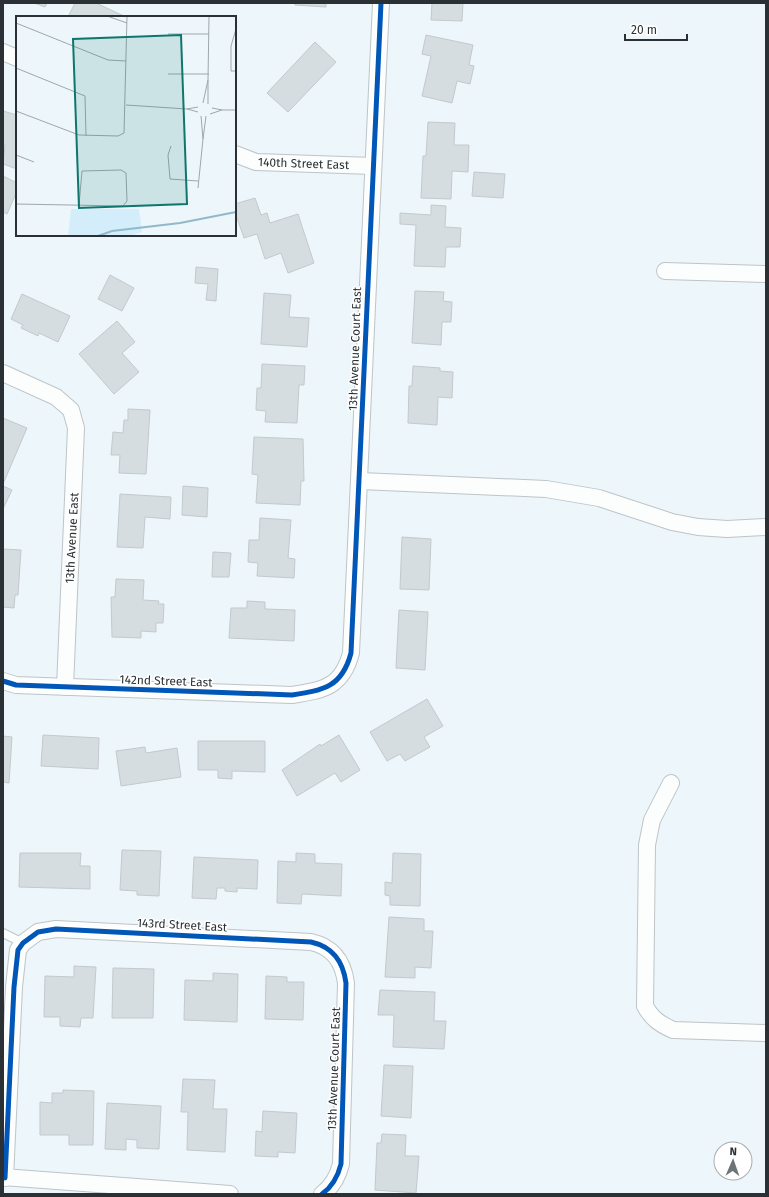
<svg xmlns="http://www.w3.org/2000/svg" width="769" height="1197" font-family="'Fira Sans',sans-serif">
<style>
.building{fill:#d6dde0;stroke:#c3c9cc}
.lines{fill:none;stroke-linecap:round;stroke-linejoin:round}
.lane-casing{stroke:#bec4c7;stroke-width:10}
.street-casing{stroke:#bec4c7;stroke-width:18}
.lane{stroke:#fcfefe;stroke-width:8}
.street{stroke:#fcfefe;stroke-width:16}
.cycleway-casing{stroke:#fff;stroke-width:8}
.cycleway{stroke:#0057b8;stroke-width:5}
.labels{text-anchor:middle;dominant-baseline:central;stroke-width:3;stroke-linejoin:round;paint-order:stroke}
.street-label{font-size:12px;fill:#2a3033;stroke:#fff}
.inset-river{fill:none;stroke:#91b9ca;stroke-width:2}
.inset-road{fill:none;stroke:#9fa7aa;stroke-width:1}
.view{fill:#0f766e;fill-opacity:0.15;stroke:#0f766e;stroke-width:2}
.inset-edge{fill:none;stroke:#2a3033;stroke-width:2}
</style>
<rect width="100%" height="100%" fill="#edf6fa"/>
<!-- building -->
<g class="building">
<path d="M34,3H47L45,7Z"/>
<path d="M75,3H96L126,17H68Z"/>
<path d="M295,3H326V7L295,5Z"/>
<path d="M432,3H463L462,21L431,20Z"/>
<path d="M426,35L473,45L469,65L474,66L470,84L457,81L452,103L422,96L431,56L422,54Z"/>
<path d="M315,42L336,62L288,112L267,93Z"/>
<path d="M3,111L17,115V169L3,164L5,145L3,144Z"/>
<path d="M428,122L455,123L454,145H469L468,172L452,171L451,199L421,198L423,156H426Z"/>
<path d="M474,172L505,174L503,198L472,196Z"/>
<path d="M3,176L17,183V191L7,214L3,212Z"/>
<path d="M255,198L261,215L267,213L270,223L298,214L314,263L288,273L281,253L265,259L257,234L244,238L235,212V204Z"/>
<path d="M431,205L446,206L445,227L461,228L460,247H446L445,267L414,266L416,225L400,224V213L431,215Z"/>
<path d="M196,267L218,269L216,301L206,300L208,284L195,283Z"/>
<path d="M110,275L134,288L122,311L98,299Z"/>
<path d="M415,291L444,292L443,301L452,302L451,322H442L441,345L412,343Z"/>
<path d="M264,293L291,295L289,317L309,318L307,347L261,344Z"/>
<path d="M22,294L70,316L58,342L39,333L38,336L21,328L23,325L11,319Z"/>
<path d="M117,321L135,342L122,353L139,372L114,394L79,354Z"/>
<path d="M262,364L305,366L304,385H299L297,423L265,422L266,411L256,410L257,388H261Z"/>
<path d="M413,366L440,368V371L453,372L452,398L438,397L437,425L408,423L409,386H412Z"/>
<path d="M128,409L150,410L146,474L119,473L120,455H111L113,432L123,433L124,420H128Z"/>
<path d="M3,418L27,428L3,484Z"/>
<path d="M254,437L303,439L304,481H301L300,505L256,503L258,475L252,474Z"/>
<path d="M3,486L12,490L3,509Z"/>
<path d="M183,486L208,488L207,517L182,515Z"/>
<path d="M120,494L171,497L170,519L145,517L143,548L117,547Z"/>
<path d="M260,518L291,520L288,558L295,559L294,578L257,576L258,563L248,562L249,540H259Z"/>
<path d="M402,537L431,539L429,590L400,589Z"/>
<path d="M3,549L21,550L18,595H15L14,608L3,607Z"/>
<path d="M213,552L231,553L229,577H212Z"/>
<path d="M116,579L144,580L143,600L159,601L158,604H164L163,623H156V632L141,631V638L112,637L111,597H115Z"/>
<path d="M247,601L265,602V609L295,610L294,641L229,638L231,608H247Z"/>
<path d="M399,610L428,612L425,670L396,668Z"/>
<path d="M427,699L443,726L424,737L430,747L405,761L400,754L387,761L370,732Z"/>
<path d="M43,735L99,738L98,769L41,766Z"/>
<path d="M339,735L360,770L341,782L335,773L297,796L282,770L320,744L321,746Z"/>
<path d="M3,736L12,737L9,783L3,782Z"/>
<path d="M198,741H265V772L232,771V779L218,778V770H198Z"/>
<path d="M145,747L146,753L177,748L181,777L121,786L116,751Z"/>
<path d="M122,850L161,851L159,896L137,895V891L120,890Z"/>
<path d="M20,853H81L80,866H90V889L19,887Z"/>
<path d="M296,853L315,854V863L342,864L341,896L302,894L301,904L277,903L278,861L296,862Z"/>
<path d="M393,853L421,854L420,906L390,905V896L385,895V882L392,883Z"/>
<path d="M194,857L258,860L257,889L237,888V892L225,891V888H217L216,899L192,898Z"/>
<path d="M389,917L424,919V931H433L431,968L415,967V978L385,977Z"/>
<path d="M74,966L96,967L93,1018H81L80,1027L60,1026V1017H44L45,976L74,977Z"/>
<path d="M113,968L154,969L153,1018H112Z"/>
<path d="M213,973L238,974L237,1022L184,1020L185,980L213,981Z"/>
<path d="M266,976L287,977V982H304L303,1020L265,1019Z"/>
<path d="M380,990L435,992L434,1021H446L444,1049L393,1047L394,1015H378Z"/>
<path d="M384,1065L413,1066L411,1118L381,1116Z"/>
<path d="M183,1079L215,1080L213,1109H227L225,1152L187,1150L188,1112H181Z"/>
<path d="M63,1090L94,1091L93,1145H69V1135H40V1102L52,1103V1093H63Z"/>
<path d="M107,1103L161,1106L159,1149L137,1148V1140L126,1139V1150L105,1149Z"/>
<path d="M263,1111L297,1113L295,1153L278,1152V1157L255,1156L256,1131L262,1132Z"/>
<path d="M382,1134L406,1135L405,1156H419L416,1193L375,1190L377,1143H381Z"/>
</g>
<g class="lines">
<defs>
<path id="lane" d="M3,933L23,943"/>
<g id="street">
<path d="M3,52L17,58"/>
<path id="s1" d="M235,154L256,162L373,166"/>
<path d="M665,271L766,274"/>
<path d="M3,373L56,397L71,410L76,428L65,687"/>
<path d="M360,481L546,489L599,498L672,522L698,527L727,529L766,527"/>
<path d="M3,681L16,685L292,695C324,690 342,687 351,653L381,3"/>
<path d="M671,783L652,820L647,845L645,1006C652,1019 660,1024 673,1030L766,1033"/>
<path d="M3,1177L230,1194"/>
<path d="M5,1178L14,987L18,950L23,943L38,932L56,929L311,942C333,947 343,961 346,983L341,1164C338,1176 332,1187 322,1194"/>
</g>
</defs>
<!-- lane casing -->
<use href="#lane" class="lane-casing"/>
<!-- street casing -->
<use href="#street" class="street-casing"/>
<!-- lane -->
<use href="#lane" class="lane"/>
<!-- street -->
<use href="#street" class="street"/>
<defs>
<g id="cycleway">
<path d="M3,681L16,685L292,695C324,690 342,687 351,653L381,3"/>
<path d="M5,1178L14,987L18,950L23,943L38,932L56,929L311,942C333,947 343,961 346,983L341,1164C338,1176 332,1187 322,1194"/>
</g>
</defs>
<!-- cycleway casing -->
<use href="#cycleway" class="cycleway-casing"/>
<!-- cycleway -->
<use href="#cycleway" class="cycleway"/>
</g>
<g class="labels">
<!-- street labels -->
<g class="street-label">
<text stroke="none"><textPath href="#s1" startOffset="70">140th Street East</textPath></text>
<text transform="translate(355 349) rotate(-88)">13th Avenue Court East</text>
<text transform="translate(72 538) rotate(-87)">13th Avenue East</text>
<text transform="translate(166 681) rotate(2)">142nd Street East</text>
<text transform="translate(182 925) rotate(3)">143rd Street East</text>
<text transform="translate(334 1069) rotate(-88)">13th Avenue Court East</text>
</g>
</g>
<!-- overview -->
<g transform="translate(16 16)">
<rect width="220" height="220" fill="#edf6fa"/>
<path d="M55,193H123L126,216L114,220H52Z" fill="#d3eefa"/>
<path class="inset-river" d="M82,220L96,215L164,207L220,196"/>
<path class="inset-road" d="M91,0L111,7M0,7L92,44L110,45M220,13L215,30V55H220M152,18H193M0,52L69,80L70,120M152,58H193M192,64L193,0M187,87L192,64V88M110,89L171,93M206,94H220M0,95L63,119L102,120L108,117L111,0M182,96L171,93L182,91M194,98L206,94L196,92M185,100L187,123L190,100M155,130L152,139L154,163L182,165M0,139L18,146M182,172L187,123M0,188L107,190L111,185L110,157L105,154L66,155L63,189"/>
<path class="view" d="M165,19L171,188L63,192L57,23Z"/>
<rect width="220" height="220" class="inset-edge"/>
</g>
<!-- border -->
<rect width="769" height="1197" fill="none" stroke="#2a3033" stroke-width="8"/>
<!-- north arrow -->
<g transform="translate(733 1161) rotate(2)"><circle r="19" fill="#ffffff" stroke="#aaacad"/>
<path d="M0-3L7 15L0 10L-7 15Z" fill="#6e7579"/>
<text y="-6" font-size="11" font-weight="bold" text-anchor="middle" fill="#2a3033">N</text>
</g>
<!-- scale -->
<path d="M625 34v6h62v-6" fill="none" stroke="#2a3033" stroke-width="2"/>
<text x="631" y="34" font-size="12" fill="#2a3033" stroke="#ffffff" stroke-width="3" paint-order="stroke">20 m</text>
</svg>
